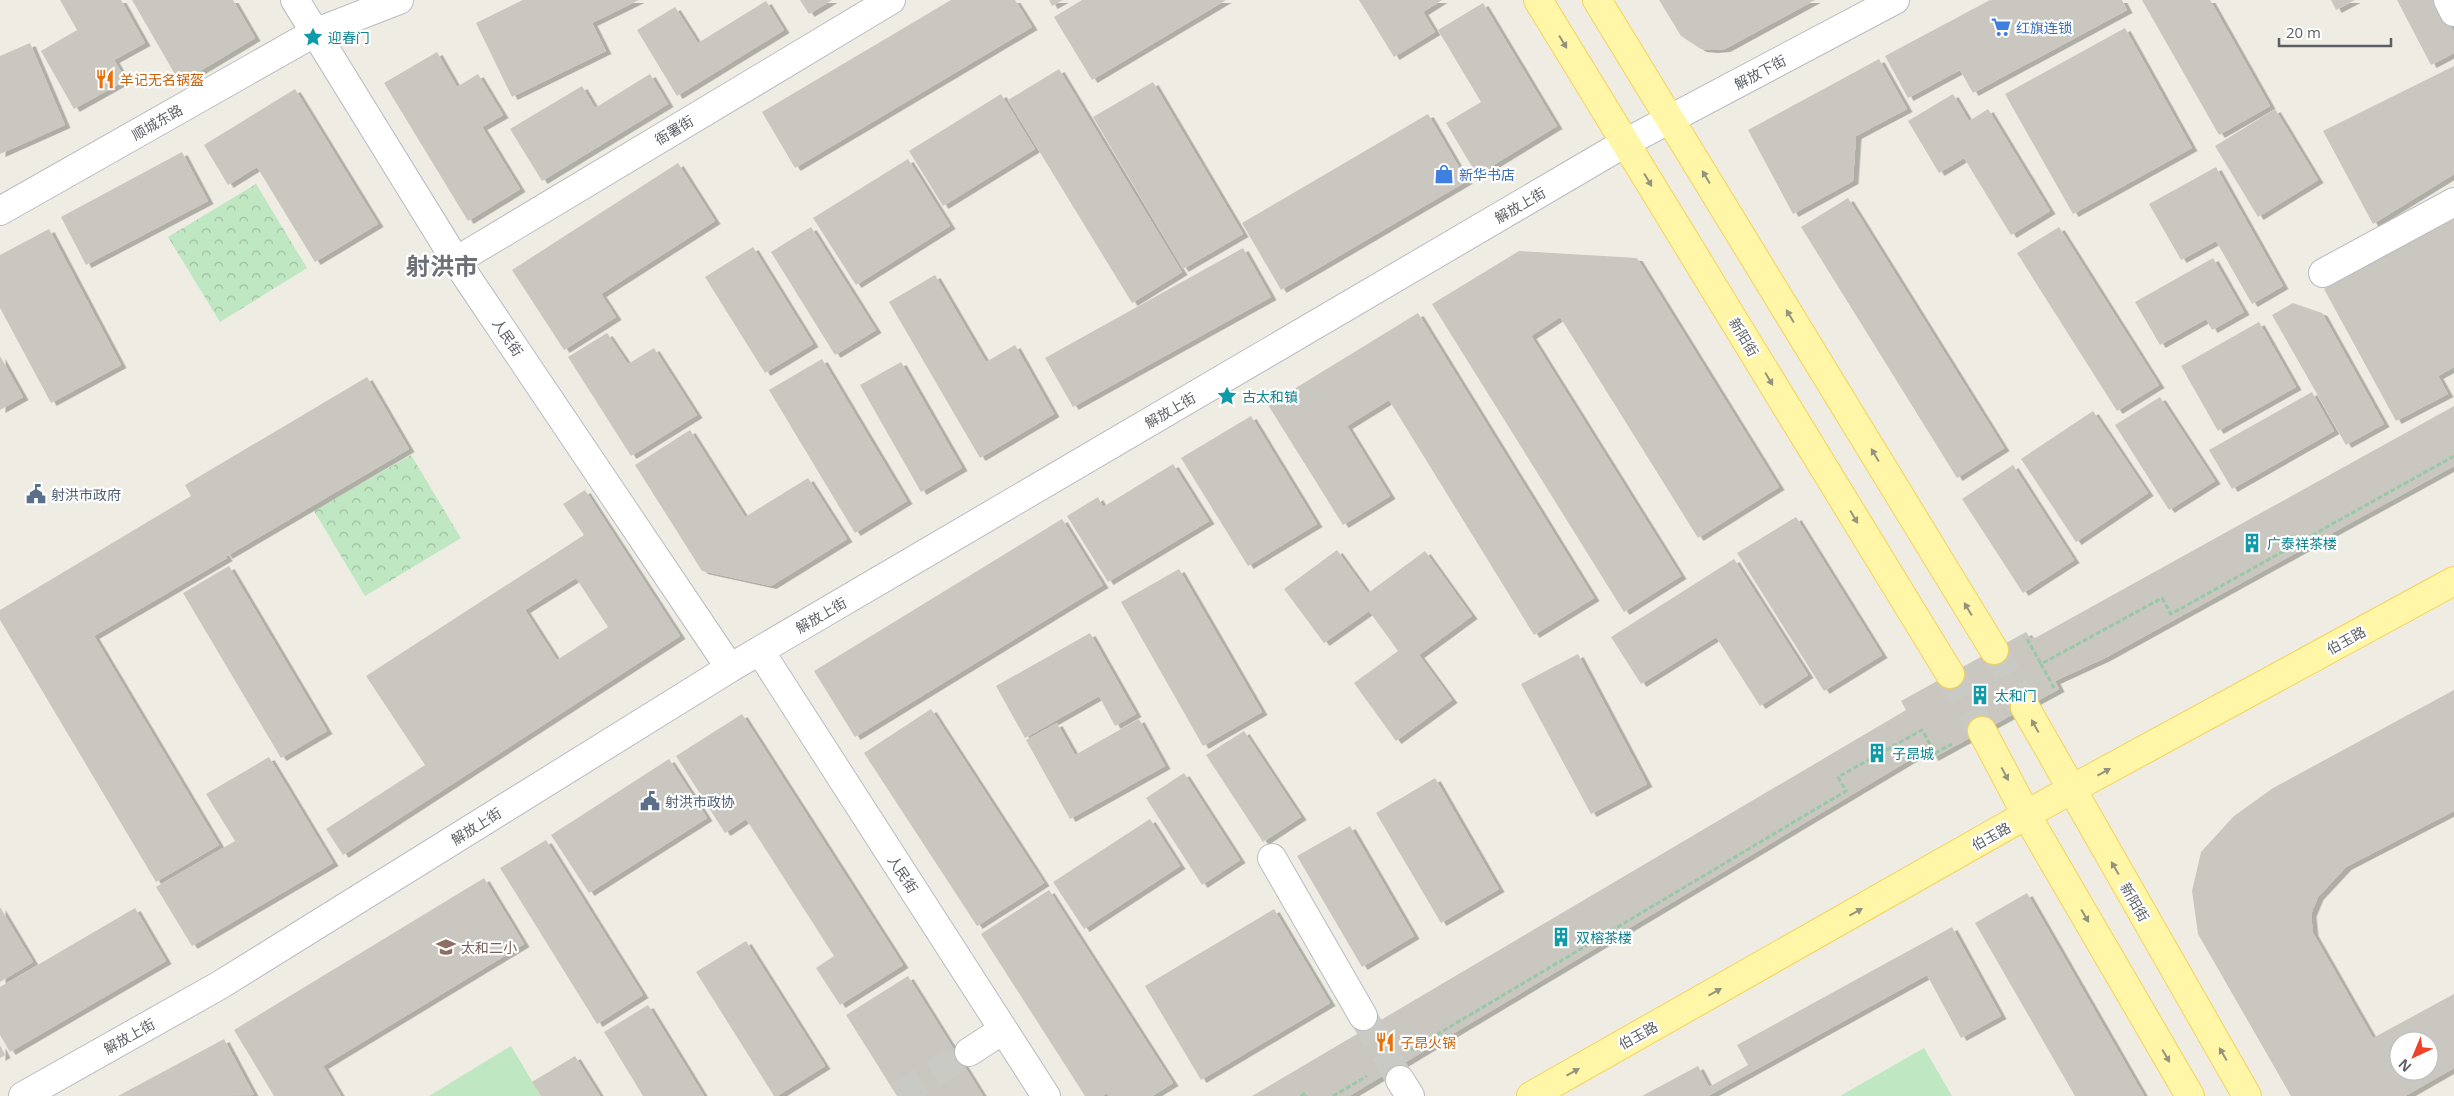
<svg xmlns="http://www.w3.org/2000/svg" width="2454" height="1096" font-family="'Open Sans','Noto Sans SC',sans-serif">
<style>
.forest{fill:url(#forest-crowns)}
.garden{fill:#bfe7c1}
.building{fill:#cac7c0;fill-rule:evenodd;filter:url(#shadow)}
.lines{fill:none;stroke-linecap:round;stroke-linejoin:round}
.minor-tunnel{stroke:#cacac4;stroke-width:28;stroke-dasharray:28 14;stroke-linecap:butt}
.major-tunnel{stroke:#cacac4;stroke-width:28;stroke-dasharray:28 14;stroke-linecap:butt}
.minor-casing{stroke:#b8bbc0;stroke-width:30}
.major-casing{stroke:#f6d255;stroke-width:30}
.path{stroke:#97c8a8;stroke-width:3;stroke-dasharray:5 2.5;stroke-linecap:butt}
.minor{stroke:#fff;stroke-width:28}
.major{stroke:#fff6a8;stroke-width:28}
.oneway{fill:#94947c}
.labels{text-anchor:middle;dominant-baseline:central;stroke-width:4.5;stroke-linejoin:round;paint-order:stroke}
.shop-label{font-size:14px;fill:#366cbe;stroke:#fff;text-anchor:start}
.culture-label{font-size:14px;fill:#0d838f;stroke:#fff;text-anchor:start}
.street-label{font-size:14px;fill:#5b5f65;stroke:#fff}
.food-label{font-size:14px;fill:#c56008;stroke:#fff;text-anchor:start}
.service-label{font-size:14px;fill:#4e5e75;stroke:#fff;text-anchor:start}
.education-label{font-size:14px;fill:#785e54;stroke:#fff;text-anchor:start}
.town-label{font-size:24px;font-weight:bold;fill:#6c7177;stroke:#fff}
</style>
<defs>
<pattern id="forest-crowns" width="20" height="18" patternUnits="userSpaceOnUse" patternTransform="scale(1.25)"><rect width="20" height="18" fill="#bfe7c1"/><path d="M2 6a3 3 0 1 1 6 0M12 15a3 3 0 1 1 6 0" fill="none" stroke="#9ebea0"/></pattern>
<filter id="shadow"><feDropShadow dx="5.5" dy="3" stdDeviation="0" flood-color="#0004"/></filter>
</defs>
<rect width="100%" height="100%" fill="#efede3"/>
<!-- forest -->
<g class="forest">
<path d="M256,184L307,268L220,322L168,237Z"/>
<path d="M411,455L461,538L365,596L314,511Z"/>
</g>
<!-- garden -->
<g class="garden">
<path d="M511,1046L541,1096H429Z"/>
<path d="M1924,1048L1952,1096H1840Z"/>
</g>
<!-- building -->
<g class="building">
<path d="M60,0H121L145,43L114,60L126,80L74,109L41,51L77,30Z"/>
<path d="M132,0H233L255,38L180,83Z"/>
<path d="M523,0H639L592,23L606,51L512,97L476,23Z"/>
<path d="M800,0H832L809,14Z"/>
<path d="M951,0H1015L1032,27L795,168L762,112Z"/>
<path d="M1049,0H1063L1052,6Z"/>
<path d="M1082,0H1226L1092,80L1054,17Z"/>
<path d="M1359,0H1442L1423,12L1435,32L1394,57Z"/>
<path d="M1659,0H1815L1725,49L1712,50L1701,49L1681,36Z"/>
<path d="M1990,0H2122L2127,10L1973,93L1960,70L1908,98L1885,56Z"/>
<path d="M2142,0H2210L2270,106L2219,135Z"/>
<path d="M2331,0H2355L2336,10Z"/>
<path d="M2397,0H2437L2454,32V53L2431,65Z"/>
<path d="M766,1L784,30L677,96L637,30L675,7L698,43Z"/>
<path d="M1483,3L1557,126L1477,175L1446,123L1481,102L1438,30Z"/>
<path d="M2125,28L2192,148L2073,214L2005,94Z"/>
<path d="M30,43L65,125L0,154V56Z"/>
<path d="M437,52L457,87L478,74L503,115L482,127L520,189L468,221L384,83Z"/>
<path d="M1879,59L1907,109L1856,136L1853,181L1793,214L1748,130Z"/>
<path d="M2454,66V174L2373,224L2323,131Z"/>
<path d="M1059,69L1182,272L1132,303L1008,100Z"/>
<path d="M650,74L668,104L542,181L510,129L582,86L595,108Z"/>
<path d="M1153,82L1243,234L1183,269L1093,117Z"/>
<path d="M295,89L378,224L315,262L257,167L228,185L204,145Z"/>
<path d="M1001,94L1035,149L943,206L909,151Z"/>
<path d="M1953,94L1969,121L1988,109L2050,211L2011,235L1964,158L1939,173L1908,121Z"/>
<path d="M2275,109L2318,180L2258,217L2215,146Z"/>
<path d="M1428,114L1467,181L1281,290L1242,223Z"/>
<path d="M182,152L208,201L86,265L61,217Z"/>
<path d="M908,159L950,226L856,285L813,218Z"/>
<path d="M678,163L715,221L601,294L616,317L564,350L512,270Z"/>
<path d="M2216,167L2283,286L2252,304L2216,241L2181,260L2149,204Z"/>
<path d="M1848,198L2004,448L1957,478L1801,227Z"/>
<path d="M2454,218V367L2438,376L2448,394L2396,421L2324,289Z"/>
<path d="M811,227L876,330L835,355L771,252Z"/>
<path d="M2059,227L2159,385L2117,411L2017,253Z"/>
<path d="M49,229L121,365L51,403L0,308V255Z"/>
<path d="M753,247L813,344L765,373L705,277Z"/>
<path d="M1243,248L1271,297L1073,407L1045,358Z"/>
<path d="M1519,251L1637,258L1779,487L1698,538L1560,317L1531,336L1681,576L1624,612L1432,304Z"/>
<path d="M2213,258L2244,312L2212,330L2206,319L2160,345L2135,302Z"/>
<path d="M935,275L986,362L1015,345L1054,414L980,458L889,302Z"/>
<path d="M2293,303L2322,313L2384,424L2346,445L2272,315Z"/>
<path d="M1418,313L1594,598L1534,635L1389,400L1347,426L1390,496L1343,525L1268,405Z"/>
<path d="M2259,322L2296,387L2218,431L2181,366Z"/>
<path d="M607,333L628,364L654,348L697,415L631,456L568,357Z"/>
<path d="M0,356L23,397L0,410Z"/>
<path d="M822,359L907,501L855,533L769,390Z"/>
<path d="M901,362L962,468L921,492L860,385Z"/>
<path d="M367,377L409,449L227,556L214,535L227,558L94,636L219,845L156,882L0,620V610L191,496L185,485Z"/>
<path d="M2312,392L2334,431L2232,489L2209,450Z"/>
<path d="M2160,397L2215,481L2169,510L2115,425Z"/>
<path d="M2454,406V466L2105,658L2055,681L2059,689L1933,758L1928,749L1349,1096H1252L1906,710L1901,701L2026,632L2031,639L2037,637Z"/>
<path d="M2093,411L2148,493L2076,542L2021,459Z"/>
<path d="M1251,416L1317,524L1248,566L1181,458Z"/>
<path d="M690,430L745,517L808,478L847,539L771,586L702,571L635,465Z"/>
<path d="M1173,464L1209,521L1108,582L1067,516L1098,497L1103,507Z"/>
<path d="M2013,465L2074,560L2023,593L1962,499Z"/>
<path d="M585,490L680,636L343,855L326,829L425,765L366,676L584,535L563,504ZM576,578L608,627L557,660L525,610Z"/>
<path d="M1796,517L1882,655L1824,691L1737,553Z"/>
<path d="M1062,519L1103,585L855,737L814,671Z"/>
<path d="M1337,550L1368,593L1425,551L1472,616L1419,655L1452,700L1396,741L1354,683L1398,651L1369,611L1324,643L1284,589Z"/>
<path d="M1734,559L1808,675L1760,706L1716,637L1641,684L1611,637Z"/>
<path d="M229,566L327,731L281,758L183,593Z"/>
<path d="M1179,569L1262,712L1203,746L1121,602Z"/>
<path d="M1090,633L1136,714L1115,726L1099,696L1025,738L996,686Z"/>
<path d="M1578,654L1647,784L1591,814L1521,684Z"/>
<path d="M2454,690V811L2346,867L2318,897L2311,914L2313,933L2373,1038L2454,994V1068L2405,1096H2291L2198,934L2192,891L2201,852L2234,816L2273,788ZM2399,1041H2429V1071H2399Z"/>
<path d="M931,709L1044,883L977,926L864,753Z"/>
<path d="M742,714L903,965L840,1005L816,968L834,956L746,819L725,833L676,756Z"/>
<path d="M1139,719L1165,766L1070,819L1026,740L1057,723L1075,755Z"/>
<path d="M1244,731L1301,817L1263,842L1206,755Z"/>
<path d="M269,757L333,863L192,946L156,887L235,841L206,794Z"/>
<path d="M669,759L707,818L589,893L551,835Z"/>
<path d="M1184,773L1240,860L1202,885L1146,798Z"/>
<path d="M1435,778L1499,889L1441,923L1376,813Z"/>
<path d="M1150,819L1180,866L1084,929L1053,882Z"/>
<path d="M1350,826L1414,936L1362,967L1297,856Z"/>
<path d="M546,840L643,995L597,1024L500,868Z"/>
<path d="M484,878L524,944L323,1066L341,1096H274L234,1030Z"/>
<path d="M1049,890L1173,1083L1152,1096H1109L1107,1093L1102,1096H1085L981,934Z"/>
<path d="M2027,893L2144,1096H2075L1975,923Z"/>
<path d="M0,907L33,962L0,982Z"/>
<path d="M135,908L166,961L10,1052L0,1035V987Z"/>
<path d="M1274,909L1330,1003L1201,1080L1145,986Z"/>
<path d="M1952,927L2001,1016L1961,1038L1927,975L1708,1096H1642L1698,1066L1709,1087L1748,1065L1737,1045Z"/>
<path d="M746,941L825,1066L777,1096H774L696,972Z"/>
<path d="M908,976L983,1096H897L846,1015Z"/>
<path d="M648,1005L704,1096H643L604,1032Z"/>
<path d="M224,1039L254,1095L118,1096Z"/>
<path d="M0,1045L5,1055L0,1058Z"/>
<path d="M575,1056L600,1096H541L532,1082Z"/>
</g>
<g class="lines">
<!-- minor-tunnel -->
<g class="minor-tunnel">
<path d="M1363,1016L1400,1080"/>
<path d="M898,1096L969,1052"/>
</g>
<!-- major-tunnel -->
<g class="major-tunnel">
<path d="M1994,650L2025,707"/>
<path d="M1950,674L1982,731"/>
</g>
<defs>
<g id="minor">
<path d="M295,0L456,261L730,668"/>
<path d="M2448,0L2454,12"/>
<path d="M0,211L314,33L399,0"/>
<path d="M456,261L891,0"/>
<path d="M2323,273L2454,202"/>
<path d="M760,651L1046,1096"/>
<path d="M1272,858L1363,1016"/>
<path d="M969,1052L1003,1030"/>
<path d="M1400,1080L1410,1096"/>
<path d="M23,1096L220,985L730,668L1625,143L1895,0"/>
</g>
<g id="major">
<path d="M1538,0L1950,674"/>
<path d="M1597,0L1994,650"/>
<path d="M2025,707L2247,1096"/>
<path d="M1982,731L2027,816L2190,1096"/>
<path d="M1531,1096L2070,790L2454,581"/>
</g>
</defs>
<!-- minor casing -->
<use href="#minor" class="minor-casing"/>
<!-- major casing -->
<use href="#major" class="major-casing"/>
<!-- path -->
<g class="path">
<path d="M2027,639L2041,664"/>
<path d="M2054,688L2041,664L2162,598L2171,614L2454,456"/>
<path d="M1411,1050L1846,791L1838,777L1922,730L1935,753L1952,744"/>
<path d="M1301,1096L1305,1093L1306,1096"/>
<path d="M1333,1096L1367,1076"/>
</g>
<!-- minor -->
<use href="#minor" class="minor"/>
<!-- major -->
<use href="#major" class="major"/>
</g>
<!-- one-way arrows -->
<defs><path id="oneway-solid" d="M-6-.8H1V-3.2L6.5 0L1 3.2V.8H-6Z" transform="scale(1.25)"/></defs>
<g class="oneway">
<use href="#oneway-solid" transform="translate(1563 42) rotate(59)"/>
<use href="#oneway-solid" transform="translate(1706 177) rotate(-121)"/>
<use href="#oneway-solid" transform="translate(1648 180) rotate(59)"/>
<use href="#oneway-solid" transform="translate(1790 316) rotate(-121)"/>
<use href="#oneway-solid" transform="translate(1769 379) rotate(59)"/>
<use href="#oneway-solid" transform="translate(1875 455) rotate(-121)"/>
<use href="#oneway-solid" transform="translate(1854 517) rotate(59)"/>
<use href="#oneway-solid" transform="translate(1968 609) rotate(-121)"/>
<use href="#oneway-solid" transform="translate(2035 726) rotate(-119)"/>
<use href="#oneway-solid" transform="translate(2104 772) rotate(-29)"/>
<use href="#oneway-solid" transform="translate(2005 774) rotate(62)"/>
<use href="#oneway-solid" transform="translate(2115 868) rotate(-120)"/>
<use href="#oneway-solid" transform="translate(1856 912) rotate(-29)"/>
<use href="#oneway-solid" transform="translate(2085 916) rotate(60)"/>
<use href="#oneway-solid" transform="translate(1715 992) rotate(-29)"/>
<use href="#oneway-solid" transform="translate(2223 1054) rotate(-120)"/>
<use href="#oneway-solid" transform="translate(2166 1056) rotate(60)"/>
<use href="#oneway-solid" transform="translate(1573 1072) rotate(-29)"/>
</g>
<!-- icons -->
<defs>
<symbol id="supermarket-bare" viewBox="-9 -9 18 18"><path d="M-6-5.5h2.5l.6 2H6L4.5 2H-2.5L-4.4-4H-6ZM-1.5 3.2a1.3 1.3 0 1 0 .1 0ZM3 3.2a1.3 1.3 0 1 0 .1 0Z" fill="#3f7fe0" stroke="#fff" stroke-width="2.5" paint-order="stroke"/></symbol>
<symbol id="sight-bare" viewBox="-9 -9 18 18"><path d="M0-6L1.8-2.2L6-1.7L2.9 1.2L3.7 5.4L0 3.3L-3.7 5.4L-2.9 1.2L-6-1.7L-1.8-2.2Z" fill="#0f9aa8" stroke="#fff" stroke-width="2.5" paint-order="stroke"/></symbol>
<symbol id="restaurant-bare" viewBox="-9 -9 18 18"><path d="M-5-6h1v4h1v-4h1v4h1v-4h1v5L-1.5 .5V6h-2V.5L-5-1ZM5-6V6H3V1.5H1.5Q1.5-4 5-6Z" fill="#e8710a" stroke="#fff" stroke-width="2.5" paint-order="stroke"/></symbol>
<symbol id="shop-bare" viewBox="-9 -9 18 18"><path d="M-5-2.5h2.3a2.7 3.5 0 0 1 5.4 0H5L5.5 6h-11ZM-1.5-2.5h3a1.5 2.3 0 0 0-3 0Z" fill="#3f7fe0" stroke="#fff" stroke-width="2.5" paint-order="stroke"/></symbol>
<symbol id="civic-bare" viewBox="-9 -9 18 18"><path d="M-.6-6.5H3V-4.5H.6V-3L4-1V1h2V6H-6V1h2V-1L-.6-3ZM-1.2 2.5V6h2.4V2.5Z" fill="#5c6f8a" stroke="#fff" stroke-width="2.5" paint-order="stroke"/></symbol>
<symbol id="building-bare" viewBox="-9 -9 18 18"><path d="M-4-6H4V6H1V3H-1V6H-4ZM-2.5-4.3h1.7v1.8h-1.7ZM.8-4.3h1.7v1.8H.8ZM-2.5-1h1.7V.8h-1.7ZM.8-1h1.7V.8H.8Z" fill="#0f9aa8" stroke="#fff" stroke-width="2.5" paint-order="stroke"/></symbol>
<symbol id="school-bare" viewBox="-9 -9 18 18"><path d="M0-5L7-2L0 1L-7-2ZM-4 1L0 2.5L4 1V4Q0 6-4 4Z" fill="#8d6e63" stroke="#fff" stroke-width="2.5" paint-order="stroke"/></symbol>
</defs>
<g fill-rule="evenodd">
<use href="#supermarket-bare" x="1987" y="13" width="28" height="28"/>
<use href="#sight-bare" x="299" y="23" width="28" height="28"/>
<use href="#restaurant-bare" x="91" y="65" width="28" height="28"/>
<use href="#shop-bare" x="1430" y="160" width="28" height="28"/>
<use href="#sight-bare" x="1213" y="382" width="28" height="28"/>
<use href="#civic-bare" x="22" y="480" width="28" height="28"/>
<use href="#building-bare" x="2238" y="529" width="28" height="28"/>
<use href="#building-bare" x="1966" y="681" width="28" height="28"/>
<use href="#building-bare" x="1863" y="739" width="28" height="28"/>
<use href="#civic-bare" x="636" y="787" width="28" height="28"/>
<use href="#building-bare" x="1547" y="923" width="28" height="28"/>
<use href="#school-bare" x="432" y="933" width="28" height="28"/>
<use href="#restaurant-bare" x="1371" y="1028" width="28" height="28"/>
</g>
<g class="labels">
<!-- shop labels -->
<g class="shop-label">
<text x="2016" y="27">红旗连锁</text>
<text x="1459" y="174">新华书店</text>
</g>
<!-- culture labels -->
<g class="culture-label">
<text x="328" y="37">迎春门</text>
<text x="1242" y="396">古太和镇</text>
<text x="2267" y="543">广泰祥茶楼</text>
<text x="1995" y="695">太和门</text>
<text x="1892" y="753">子昂城</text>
<text x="1576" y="937">双榕茶楼</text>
</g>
<!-- street labels -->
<g class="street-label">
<text transform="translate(1760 72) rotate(-28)">解放下街</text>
<text transform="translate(157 122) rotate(-30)">顺城东路</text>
<text transform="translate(674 130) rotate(-31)">衙署街</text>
<text transform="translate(1520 205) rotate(-30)">解放上街</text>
<text transform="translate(508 337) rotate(56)">人民街</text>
<text transform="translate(1744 337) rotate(59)">新阳街</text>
<text transform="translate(1170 410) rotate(-30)">解放上街</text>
<text transform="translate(821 615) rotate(-30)">解放上街</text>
<text transform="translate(2346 640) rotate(-29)">伯玉路</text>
<text transform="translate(476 826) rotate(-32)">解放上街</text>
<text transform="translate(1991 836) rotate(-29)">伯玉路</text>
<text transform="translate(903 874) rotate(57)">人民街</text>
<text transform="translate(2135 902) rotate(60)">新阳街</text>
<text transform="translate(1638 1035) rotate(-29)">伯玉路</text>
<text transform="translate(129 1036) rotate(-29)">解放上街</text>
</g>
<!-- food labels -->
<g class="food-label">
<text x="120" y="79">羊记无名锅盔</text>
<text x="1400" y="1042">子昂火锅</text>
</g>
<!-- service labels -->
<g class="service-label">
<text x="51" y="494">射洪市政府</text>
<text x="665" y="801">射洪市政协</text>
</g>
<!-- education labels -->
<g class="education-label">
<text x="461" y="947">太和二小</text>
</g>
<!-- town labels -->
<g class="town-label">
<text x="442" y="265">射洪市</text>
</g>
</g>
<!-- north arrow -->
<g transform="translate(2414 1056) rotate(224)"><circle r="24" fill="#ffffff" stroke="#bdbfc1"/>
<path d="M0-4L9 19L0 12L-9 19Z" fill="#ef4329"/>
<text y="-8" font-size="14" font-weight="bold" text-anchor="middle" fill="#5b5f65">N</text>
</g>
<!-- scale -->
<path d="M2279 38v8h112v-8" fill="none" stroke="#5b5f65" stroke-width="2.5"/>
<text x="2286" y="38" font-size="15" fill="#5b5f65" stroke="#ffffff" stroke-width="4" paint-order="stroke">20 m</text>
</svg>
